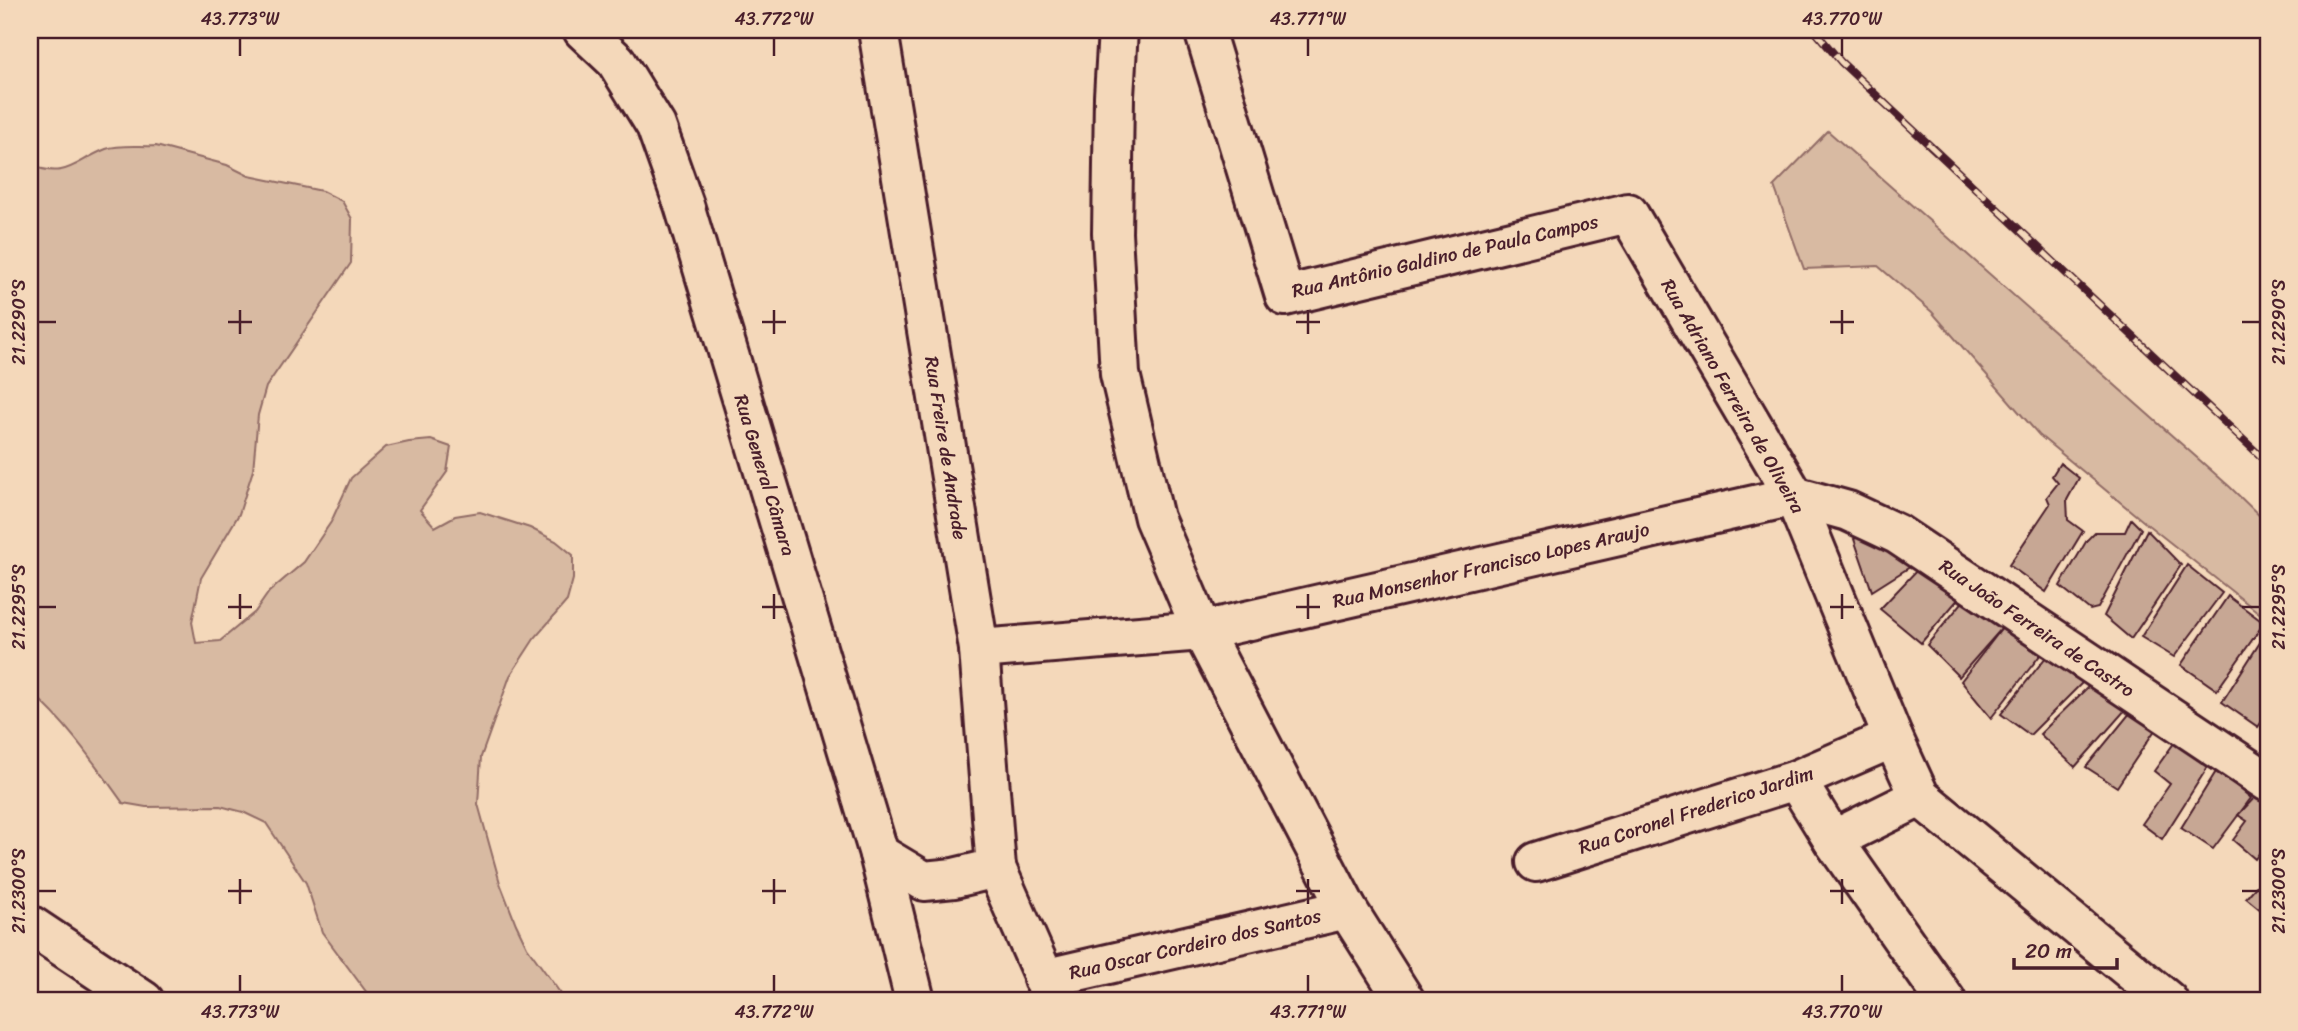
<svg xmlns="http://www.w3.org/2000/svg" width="2298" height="1031" font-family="Sriracha,sans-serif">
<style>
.green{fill:#d8baa2;stroke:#916c66;stroke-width:2}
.building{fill:#c7a794;stroke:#4a1f2b;stroke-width:2}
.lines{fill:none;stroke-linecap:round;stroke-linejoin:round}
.minor-casing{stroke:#4a1f2b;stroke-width:44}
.major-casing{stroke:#4a1f2b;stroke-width:44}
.minor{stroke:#f4d8ba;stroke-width:38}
.major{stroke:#f4d8ba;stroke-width:38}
.rail-casing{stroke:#4a1f2b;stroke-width:8}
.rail{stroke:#f4d8ba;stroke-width:5;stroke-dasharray:16;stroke-linecap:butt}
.ticks{fill:none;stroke:#4a1f2b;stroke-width:2.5}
.labels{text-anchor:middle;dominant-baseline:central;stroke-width:6;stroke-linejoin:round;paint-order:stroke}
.street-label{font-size:19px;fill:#4a1f2b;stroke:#f4d8ba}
.neatline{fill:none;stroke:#4a1f2b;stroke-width:2.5}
.ticks-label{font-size:18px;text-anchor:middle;fill:#4a1f2b}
</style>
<rect width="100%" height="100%" fill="#f4d8ba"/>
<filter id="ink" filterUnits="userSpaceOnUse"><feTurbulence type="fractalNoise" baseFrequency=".0143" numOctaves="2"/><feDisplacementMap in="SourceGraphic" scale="14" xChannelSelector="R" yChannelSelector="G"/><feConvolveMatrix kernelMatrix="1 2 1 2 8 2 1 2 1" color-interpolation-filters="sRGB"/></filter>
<g filter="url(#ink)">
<!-- green -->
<g class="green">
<path d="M1828,131L2230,487L2268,524V620L2143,521L2039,435L1932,312L1878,266L1804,269L1774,186Z"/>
<path d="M156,146L227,165L249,176L322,191L342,201L352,219L351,263L266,387L258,415L253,470L239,514L201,578L192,622L196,643L220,641L255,612L269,592L304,562L331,522L351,478L386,447L409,442L431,440L451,447L447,472L420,510L435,527L455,516L480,512L530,528L556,541L573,555V579L567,601L534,639L510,676L481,757L478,804L500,883L516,924L527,947L566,1001H373L322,932L306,883L266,823L243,812L220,806L146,807L123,803C95,764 67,723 30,691V165C67,180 75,161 106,149C120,144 141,147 156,146Z"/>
</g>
<!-- building -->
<g class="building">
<path d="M2060,463L2079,478L2067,500L2068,520L2083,531L2046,592L2009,565L2050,504L2047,497L2058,483L2052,476Z"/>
<path d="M2131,519L2141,529L2098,608L2090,610L2060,586L2087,540L2095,532H2125Z"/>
<path d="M2147,530L2181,565L2131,639L2104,616Z"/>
<path d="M1866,533L1913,565L1872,591L1854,539Z"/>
<path d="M2187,565L2222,593L2174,657L2141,637Z"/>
<path d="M1918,569L1960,597L1921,643L1880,609Z"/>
<path d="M2228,596L2264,623L2217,690L2181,665Z"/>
<path d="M1965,599L2003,627L1959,677L1927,645Z"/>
<path d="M2003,627L2041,654L1991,718L1961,681Z"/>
<path d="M2268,630V713L2258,727L2222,702Z"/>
<path d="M2046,657L2086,679L2030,735L2001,714Z"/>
<path d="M2092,683L2127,708L2075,767L2040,734Z"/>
<path d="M2130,713L2155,730L2117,787L2086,767Z"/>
<path d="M2177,739L2209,765L2162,839L2142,824L2170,784L2154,771Z"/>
<path d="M2217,770L2251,798L2213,849L2181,828Z"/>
<path d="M2258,794L2268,803V841L2255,859L2233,840L2247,821L2238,815Z"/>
<path d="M2265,876L2268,878V916L2246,898Z"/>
</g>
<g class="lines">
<defs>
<g id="minor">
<path d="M1118,30L1114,96L1112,233L1120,374L1154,518L1202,631L1347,909L1405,1001"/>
<path d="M1204,30L1285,296L1628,213L1794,496L1893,738L1920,797L2168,1001"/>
<path d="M979,649L1202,631L1794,496L1848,511L1897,534L2268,782"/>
<path d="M1796,780L1833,840L1946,1001"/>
<path d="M1833,840L1920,797"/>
<path d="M1536,862L1796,780L1893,738"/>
<path d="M996,868L1054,1000"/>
<path d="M30,925L144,1001"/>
<path d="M1043,979L1347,909"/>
</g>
<g id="major">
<path d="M583,30L616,61L656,126L684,205L879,854L915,1001"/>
<path d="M878,30L979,649L996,868"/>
<path d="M879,854L924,881L954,878L996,868"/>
</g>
</defs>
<!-- minor casing -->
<use href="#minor" class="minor-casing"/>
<!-- major casing -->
<use href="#major" class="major-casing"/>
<!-- minor -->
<use href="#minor" class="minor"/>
<!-- major -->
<use href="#major" class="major"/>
<defs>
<path id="rail" d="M1814,30L1841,62L2268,463"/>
</defs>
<!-- rail casing -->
<use href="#rail" class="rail-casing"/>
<!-- rail -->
<use href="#rail" class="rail"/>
</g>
</g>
<!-- ticks -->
<path class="ticks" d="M240,38V56M774,38V56M1308,38V56M1842,38V56M240,310V334M774,310V334M1308,310V334M1842,310V334M38,322H56M228,322H252M762,322H786M1296,322H1320M1830,322H1854M2242,322H2260M240,594V619M774,594V619M1308,594V619M1842,594V619M38,607H56M228,607H252M762,607H786M1296,607H1320M1830,607H1854M2242,607H2260M240,879V904M774,879V904M1308,879V904M1842,879V904M38,891H56M228,891H252M762,891H786M1296,891H1320M1830,891H1854M2242,891H2260M240,975V992M774,975V992M1308,975V992M1842,975V992"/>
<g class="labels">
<!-- street labels -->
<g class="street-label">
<text transform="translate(1445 256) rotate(-13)">Rua Antônio Galdino de Paula Campos</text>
<text transform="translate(1733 396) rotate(60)">Rua Adriano Ferreira de Oliveira</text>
<text transform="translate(946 448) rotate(81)">Rua Freire de Andrade</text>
<text transform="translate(765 475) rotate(73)">Rua General Câmara</text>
<text transform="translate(1491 565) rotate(-13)">Rua Monsenhor Francisco Lopes Araujo</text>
<text transform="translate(2037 628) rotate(34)">Rua João Ferreira de Castro</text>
<text transform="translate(1696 810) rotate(-18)">Rua Coronel Frederico Jardim</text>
<text transform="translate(1195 944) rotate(-13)">Rua Oscar Cordeiro dos Santos</text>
</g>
</g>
<!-- margin -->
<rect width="2298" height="1031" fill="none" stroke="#f4d8ba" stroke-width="77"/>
<!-- scale -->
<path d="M2014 958v10h103v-10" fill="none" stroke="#4a1f2b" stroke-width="3.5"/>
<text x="2025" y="958" font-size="21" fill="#4a1f2b" stroke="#f4d8ba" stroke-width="5" paint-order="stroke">20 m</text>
<rect x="38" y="38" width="2222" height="954" class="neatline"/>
<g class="ticks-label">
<text x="240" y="25">43.773°W</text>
<text x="774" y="25">43.772°W</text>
<text x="1308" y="25">43.771°W</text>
<text x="1842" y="25">43.770°W</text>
<text transform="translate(19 322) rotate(-90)" y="6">21.2290°S</text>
<text transform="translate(2279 322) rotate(-90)" y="6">21.2290°S</text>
<text transform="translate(19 607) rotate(-90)" y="6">21.2295°S</text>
<text transform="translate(2279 607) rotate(-90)" y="6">21.2295°S</text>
<text transform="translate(19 891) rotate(-90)" y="6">21.2300°S</text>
<text transform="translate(2279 891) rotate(-90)" y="6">21.2300°S</text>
<text x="240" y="1018">43.773°W</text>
<text x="774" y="1018">43.772°W</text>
<text x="1308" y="1018">43.771°W</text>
<text x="1842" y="1018">43.770°W</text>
</g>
</svg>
